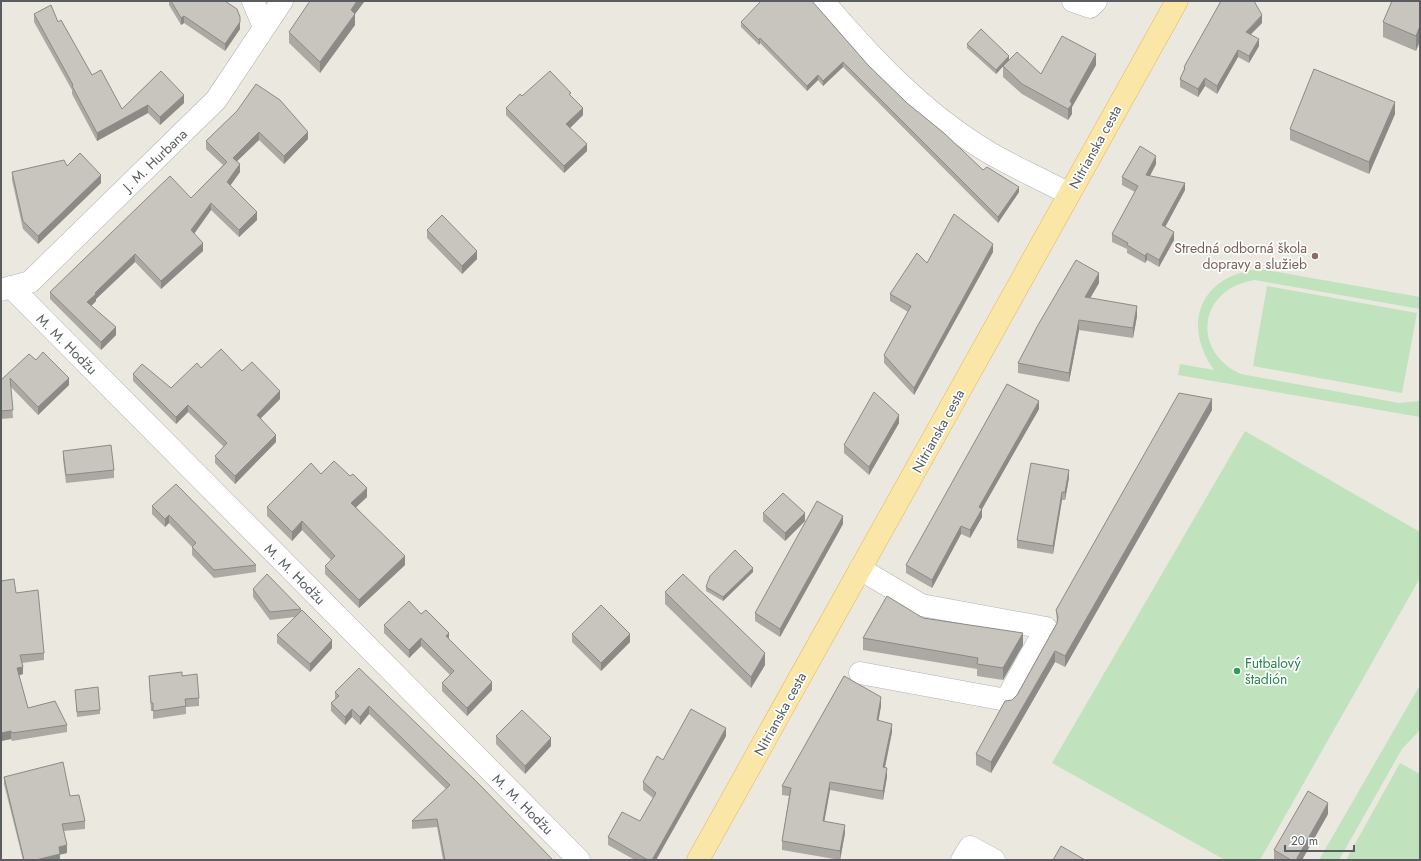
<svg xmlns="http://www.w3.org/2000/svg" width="1421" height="861" font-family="Jost,sans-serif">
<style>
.green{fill:#c0e2bd}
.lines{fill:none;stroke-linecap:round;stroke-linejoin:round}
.minor-casing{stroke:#b1b3b7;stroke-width:23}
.major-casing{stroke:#e8b65c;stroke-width:23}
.minor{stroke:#fff;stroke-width:22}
.major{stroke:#fae6a6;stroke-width:22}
.wall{fill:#aca9a4}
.shaded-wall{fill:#8c8a86}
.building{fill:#c8c5bf;stroke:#8c8a86}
.education-dot{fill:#8d6e63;stroke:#fff;stroke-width:1.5}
.leisure-dot{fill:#2e9e5b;stroke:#fff;stroke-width:1.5}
.labels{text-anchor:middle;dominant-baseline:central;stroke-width:3.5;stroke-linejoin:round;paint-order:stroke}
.street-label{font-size:14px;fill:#595d60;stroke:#fff}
.education-label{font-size:14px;fill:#785e54;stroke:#fff;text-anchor:end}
.leisure-label{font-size:14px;fill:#27864d;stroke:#fff;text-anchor:start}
</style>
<rect width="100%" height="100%" fill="#ebe8e0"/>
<!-- green -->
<g class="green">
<path d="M1252,270H1265L1420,297V309L1255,280C1199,288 1190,351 1241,374L1399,403L1420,401V417L1178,375L1180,364L1214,370C1183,326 1198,280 1252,270Z"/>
<path d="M1267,286L1417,313L1402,393L1253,366Z"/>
<path d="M1245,431L1420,532V578L1260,860H1225L1052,763Z"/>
<path d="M1420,685V730L1402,749L1339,860H1319Z"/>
<path d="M1400,763L1420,774V860H1346Z"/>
</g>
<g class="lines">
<defs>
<g id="minor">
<path d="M253,1L264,27"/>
<path d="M823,1C870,56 919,109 980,147C1008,165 1040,178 1069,194"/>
<path d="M1073,1L1090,7L1096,1"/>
<path d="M11,287L579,860"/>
<path d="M1,290L30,282L216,100L282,1"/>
<path d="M860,569L921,605L1046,628L1006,700L860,673"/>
<path d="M962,860L970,847L994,860"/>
</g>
<path id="major" d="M698,860L1177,1"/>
</defs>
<!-- minor casing -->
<use href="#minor" class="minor-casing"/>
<!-- major casing -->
<use href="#major" class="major-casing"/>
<!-- minor -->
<use href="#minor" class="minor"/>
<!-- major -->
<use href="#major" class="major"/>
</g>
<!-- wall -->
<g class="wall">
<path d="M169,1H225L240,24V29L225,51L184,23L181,25L169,5Z"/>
<path d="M364,1V2L355,14V25L320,73L289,43V32Z"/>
<path d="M1420,1L1416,51L1383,37V22Z"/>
<path d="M34,14L58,22L92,75L122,109L161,71L184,103L160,125L148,113L97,141L72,94V90L34,22Z"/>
<path d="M741,22L868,65L907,103L983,170L1019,192L998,223L843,67L823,86L818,80L807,91L760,43L759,45L741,27Z"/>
<path d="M1262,23L1251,34L1259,46L1249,63L1238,57L1217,94L1205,86L1198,97L1180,87V79L1184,72V67Z"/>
<path d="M967,44L1009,60L1041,74L1096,65L1072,107V114L1068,120L1022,94L1003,77V66L1008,61L996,74L967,48Z"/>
<path d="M522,96H571L583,115L570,128L587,151L564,173L506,115V108Z"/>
<path d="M237,111L308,139L284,164L259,140L237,161L240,172L230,186L257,220L239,237L211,210L194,234L203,251L161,289L135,262L96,299V301L91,306L116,335L101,350L50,299V292L191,198L223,165L206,149V141Z"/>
<path d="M1395,114L1369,174L1290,140V129Z"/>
<path d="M1156,164L1150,176L1185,190L1165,227L1174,240L1159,267L1147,260L1145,263L1127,253V249L1112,242V234L1135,192L1122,185V177Z"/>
<path d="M67,166L101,183L38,244L23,229L12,180V172Z"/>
<path d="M427,230L477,259L462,274L427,238Z"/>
<path d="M993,252L914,395L884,363V355L908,312L890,301V294L927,263Z"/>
<path d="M1099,283L1090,298L1137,316L1133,338L1079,330L1069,382L1018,373V363Z"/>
<path d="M36,360L69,385L38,415L11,387L13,418L1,419V380Z"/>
<path d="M201,368L242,371L280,399L261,418L276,442L235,484L215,463V456L224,447L188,412L176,424L133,381V374L171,388Z"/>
<path d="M1039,409L982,509V517L970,538L961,534L932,588L906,573V565Z"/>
<path d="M1212,410L1065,667L1055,662L991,773L976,765V754L1012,700L1017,695L1057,623L1056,610Z"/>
<path d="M899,423L869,475L844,453V445Z"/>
<path d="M63,451L114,470V478L66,483L63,459Z"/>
<path d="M1069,478L1065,500H1062L1053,554L1017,548V540Z"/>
<path d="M367,497L356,507L405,565L359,608L325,574V566L331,560L302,530L292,541L267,516V507Z"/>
<path d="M152,506L256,565V572L214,578L192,555V547L169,523L165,527L152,514Z"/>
<path d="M763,513L805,521L785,541L763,521Z"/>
<path d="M843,524L780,637L755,621V613Z"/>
<path d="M753,572L723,601L706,591V587Z"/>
<path d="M1,581L16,593L44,653V660L22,663L23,674L19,675L28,708L67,725V732L12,741L11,739L1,741Z"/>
<path d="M253,589L301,609V612L332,648L310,672L277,643V635L295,617L270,620L253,597Z"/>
<path d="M665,592L765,665L751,688L665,604Z"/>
<path d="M421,614L449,639L492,690L467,716L442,691V683L450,675L421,646L409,658L384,633V625Z"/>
<path d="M923,618L1023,645L1003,680L977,676V669L863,650V638Z"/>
<path d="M572,634L630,642L601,671L572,642Z"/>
<path d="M359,668L553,860H443L437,827L412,829V821L446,789L369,714L360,725L352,717L345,725L331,711V703L335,699V692Z"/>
<path d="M149,676H182L199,698V706L186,707V714L153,719V711H151Z"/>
<path d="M75,690L100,710V714L77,717Z"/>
<path d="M881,706L878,721L892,732L885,768L887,777L883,800L830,790L824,821L845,833L840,860L782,850V841L789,796L782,795V786Z"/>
<path d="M496,736L551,746L525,774L496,744Z"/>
<path d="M726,736L656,860H635L608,845V837L640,821L653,798L643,790V782L663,760Z"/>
<path d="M4,777L70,796L85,821V829L64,831L67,853L60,854V860H23L4,784Z"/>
<path d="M1328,814L1302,860H1274V850Z"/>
</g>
<!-- shaded-wall -->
<g class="shaded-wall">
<path d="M357,1H364V2L355,14V25L320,73V62L351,10Z"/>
<path d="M1262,15V23L1246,39V32Z"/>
<path d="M184,16V23L181,25V18Z"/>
<path d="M240,17V29L225,51V44Z"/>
<path d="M1420,26V41L1416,51V36Z"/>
<path d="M760,38V43L759,45V40Z"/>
<path d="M1259,39V46L1249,63V56Z"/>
<path d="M1238,50V57L1217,94V86Z"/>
<path d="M1096,54V65L1072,107V114L1068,120V109L1070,101Z"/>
<path d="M1009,56V60L996,74V70Z"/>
<path d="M843,62V67L823,86V81Z"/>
<path d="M818,75V80L807,91V86Z"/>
<path d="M1205,78V86L1198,97V89Z"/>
<path d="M184,95V103L160,125V117Z"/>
<path d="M1395,102V114L1369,174V162Z"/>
<path d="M148,105V113L97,141V133Z"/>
<path d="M583,108V115L566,132V124Z"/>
<path d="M259,132V140L233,165V158Z"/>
<path d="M308,132V139L284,164V156Z"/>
<path d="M587,144V151L564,173V166Z"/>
<path d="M1156,156V164L1146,183V175Z"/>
<path d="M240,164V172L227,190V182Z"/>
<path d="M101,175V183L38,244V236Z"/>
<path d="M1185,183V190L1162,233V225Z"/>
<path d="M1019,187V192L998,223V217Z"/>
<path d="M211,203V210L191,238V230Z"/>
<path d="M257,212V220L239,237V230Z"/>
<path d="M1174,232V240L1159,267V260Z"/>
<path d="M203,243V251L161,289V281Z"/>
<path d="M993,244V252L914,395V388Z"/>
<path d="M477,251V259L462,274V266Z"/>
<path d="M1147,253V260L1145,263V256Z"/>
<path d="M135,254V262L96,299V301L87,310V302L95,293Z"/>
<path d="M1099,273V283L1085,307V297Z"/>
<path d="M1137,306V316L1133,338V328Z"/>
<path d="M1079,320V330L1069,382V373Z"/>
<path d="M116,327V335L101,350V342Z"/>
<path d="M69,378V385L38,415V407Z"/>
<path d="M280,391V399L257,422V415Z"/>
<path d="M1212,399V410L1065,667V656Z"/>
<path d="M1039,401V409L982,509V517L970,538V530L979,507Z"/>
<path d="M188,405V412L176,424V417Z"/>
<path d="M899,415V423L869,475V467Z"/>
<path d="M276,435V442L235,484V476Z"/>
<path d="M1069,470V478L1065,500V492Z"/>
<path d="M367,488V497L351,512V503Z"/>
<path d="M1062,492V500L1053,554V546Z"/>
<path d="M805,513V521L785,541V533Z"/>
<path d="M169,515V523L165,527V519Z"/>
<path d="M843,516V524L780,637V629Z"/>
<path d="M302,521V530L292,541V532Z"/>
<path d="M961,526V534L932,588V580Z"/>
<path d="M405,556V565L359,608V600Z"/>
<path d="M753,568V572L723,601V597Z"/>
<path d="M449,633V641L446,636Z"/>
<path d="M1023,633V645L1003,680V668Z"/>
<path d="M630,634V642L601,671V663Z"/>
<path d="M421,638V646L409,658V650Z"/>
<path d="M332,640V648L310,672V664Z"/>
<path d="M1055,651V662L991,773V762Z"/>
<path d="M765,653V665L751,688V677Z"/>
<path d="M23,667V674L17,676V668Z"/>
<path d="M492,682V690L467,716V708Z"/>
<path d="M881,697V706L877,729V720Z"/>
<path d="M369,706V714L360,725V717Z"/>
<path d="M352,709V717L345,725V717Z"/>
<path d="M892,724V732L883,776V767Z"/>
<path d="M726,728V736L656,860H652Z"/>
<path d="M11,731V739L1,741V733Z"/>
<path d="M551,738V746L525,774V766Z"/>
<path d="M887,768V777L883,800V791Z"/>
<path d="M830,782V790L823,829V821Z"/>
<path d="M1328,803V814L1302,860H1296Z"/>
<path d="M845,825V833L840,860V851Z"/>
<path d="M67,845V853L59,855V847Z"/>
<path d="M60,854V860H36Z"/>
</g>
<!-- building -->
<g class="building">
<path d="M171,1H225L237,9L240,17V22L225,44L184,16L181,18Z"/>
<path d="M310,1H357L351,10L355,14L320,62L289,32Z"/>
<path d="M761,1H812L868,65L907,103L944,133L983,170L987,167L1019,187L998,217L843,62L823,81L818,75L807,86L760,38L759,40L741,22Z"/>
<path d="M1221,1H1254L1262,15L1246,32L1259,39L1249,56L1238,50L1217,86L1205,78L1198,89L1180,79L1185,68L1184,67Z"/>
<path d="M1392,1H1420V26L1416,36L1383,22Z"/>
<path d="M51,5L58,22L61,20L92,75L101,70L122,109L161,71L184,95L160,117L148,105L97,133L72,86L73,85L34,14Z"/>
<path d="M981,29L1009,56L996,70L967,44Z"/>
<path d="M1062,36L1096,54L1070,101L1072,104L1068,109L1022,84L1003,66L1017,52L1041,74Z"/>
<path d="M1314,69L1395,102L1369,162L1290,129Z"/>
<path d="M550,71L571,93L569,94L583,108L566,124L587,144L564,166L506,108L520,94L522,96Z"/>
<path d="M256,84L280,100L308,132L284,156L259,132L233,158L240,164L227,182L257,212L239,230L211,203L191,230L203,243L161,281L135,254L95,293L96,294L87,302L116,327L101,342L50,292L170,176L191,198L227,162L206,141L237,111Z"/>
<path d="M1140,146L1156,156L1146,175L1185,183L1162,225L1174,232L1159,260L1147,253L1145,256L1127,245L1128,243L1112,234L1138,186L1122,177Z"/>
<path d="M80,153L101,175L38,236L23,221L12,172L64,160L67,166Z"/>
<path d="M954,214L993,244L914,388L884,355L911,306L890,294L917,253L927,263Z"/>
<path d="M442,215L477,251L462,266L427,230Z"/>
<path d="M1076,260L1099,273L1085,297L1137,306L1133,328L1079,320L1069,373L1018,363L1038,325Z"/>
<path d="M221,349L242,371L252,362L280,391L257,415L276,435L235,476L215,456L227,443L188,405L176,417L133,374L142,364L171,388L197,363L201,368Z"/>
<path d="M43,352L69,378L38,407L10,378L13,410L1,411V380L29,354L36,360Z"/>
<path d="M1007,384L1039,401L979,507L982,509L970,530L961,526L932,580L906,565Z"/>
<path d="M874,392L899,415L869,467L844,445Z"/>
<path d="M1179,393L1212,399L1065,656L1055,651L991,762L976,754L1005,701L1012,700L1017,695L1057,623L1058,617L1056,610Z"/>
<path d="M111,445L114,470L66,475L63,451Z"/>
<path d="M334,461L350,476L353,474L367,488L351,503L405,556L359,600L325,566L335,556L302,521L292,532L267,507L311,463L321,474Z"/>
<path d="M1031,463L1069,470L1065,492H1062L1053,546L1017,540Z"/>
<path d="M176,484L256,565L214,570L192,547L196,543L169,515L165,519L152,506Z"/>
<path d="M783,493L805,513L785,533L763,513Z"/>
<path d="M817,501L843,516L780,629L755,613Z"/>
<path d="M735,550L753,568L723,597L706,587L710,576Z"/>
<path d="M267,574L301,609L270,612L253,589Z"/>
<path d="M683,574L765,653L751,677L665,592Z"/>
<path d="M14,579L16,593L38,590L44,653L20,655L23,667L17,668L28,708L55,701L67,725L12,733L11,731L1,733V581Z"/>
<path d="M887,596L923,618L1023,633L1003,668L977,664L978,658L863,638Z"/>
<path d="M409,601L421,614L426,610L449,633L446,636L492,682L467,708L442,683L454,671L421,638L409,650L384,625Z"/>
<path d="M601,605L630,634L601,663L572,634Z"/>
<path d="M302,610L332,640L310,664L277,635Z"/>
<path d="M359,668L476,781L553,860H445L437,819L412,821L450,785L369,706L360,717L352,709L345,717L331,703L339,696L335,692Z"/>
<path d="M182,672V676L197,674L199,698L185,699L186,706L153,711V703H151L149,676Z"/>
<path d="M844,676L881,697L877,720L892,724L883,767L887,768L883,791L830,782L823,821L845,825L840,851L782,841L791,788L782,786Z"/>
<path d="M98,687L100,710L77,712L75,690Z"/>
<path d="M691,709L726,728L652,860H648L608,837L622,812L640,821L656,793L643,782L657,756L663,760Z"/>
<path d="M522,710L551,738L525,766L496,736Z"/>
<path d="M63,762L70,796L79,795L85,821L62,824L67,845L59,847L60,854L36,860H24L4,777Z"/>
<path d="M1308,791L1328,803L1296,860H1291L1274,850Z"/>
<path d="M1061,846L1085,860H1053Z"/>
</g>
<!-- markers -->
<circle class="education-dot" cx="1315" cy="256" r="4"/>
<circle class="leisure-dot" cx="1237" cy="671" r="4"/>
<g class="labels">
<!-- street labels -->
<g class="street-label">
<text transform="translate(1095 147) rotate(-61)">Nitrianska cesta</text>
<text transform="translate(155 160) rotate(-44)">J. M. Hurbana</text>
<text transform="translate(67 344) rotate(45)">M. M. Hodžu</text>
<text transform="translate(938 431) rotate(-61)">Nitrianska cesta</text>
<text transform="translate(295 574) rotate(45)">M. M. Hodžu</text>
<text transform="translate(780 714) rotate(-61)">Nitrianska cesta</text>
<text transform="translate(523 804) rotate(45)">M. M. Hodžu</text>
</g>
<!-- education labels -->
<g class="education-label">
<text x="1307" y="248">Stredná odborná škola<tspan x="1307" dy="16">dopravy a služieb</tspan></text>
</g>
<!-- leisure labels -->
<g class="leisure-label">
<text x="1245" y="663">Futbalový<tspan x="1245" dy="16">štadión</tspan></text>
</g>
</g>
<!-- border -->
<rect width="1421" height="861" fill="none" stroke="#595d60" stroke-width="4"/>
<!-- scale -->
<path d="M1285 845v6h69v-6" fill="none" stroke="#595d60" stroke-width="2"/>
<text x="1291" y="845" font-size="12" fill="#595d60" stroke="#ffffff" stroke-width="3" paint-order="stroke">20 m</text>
</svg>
